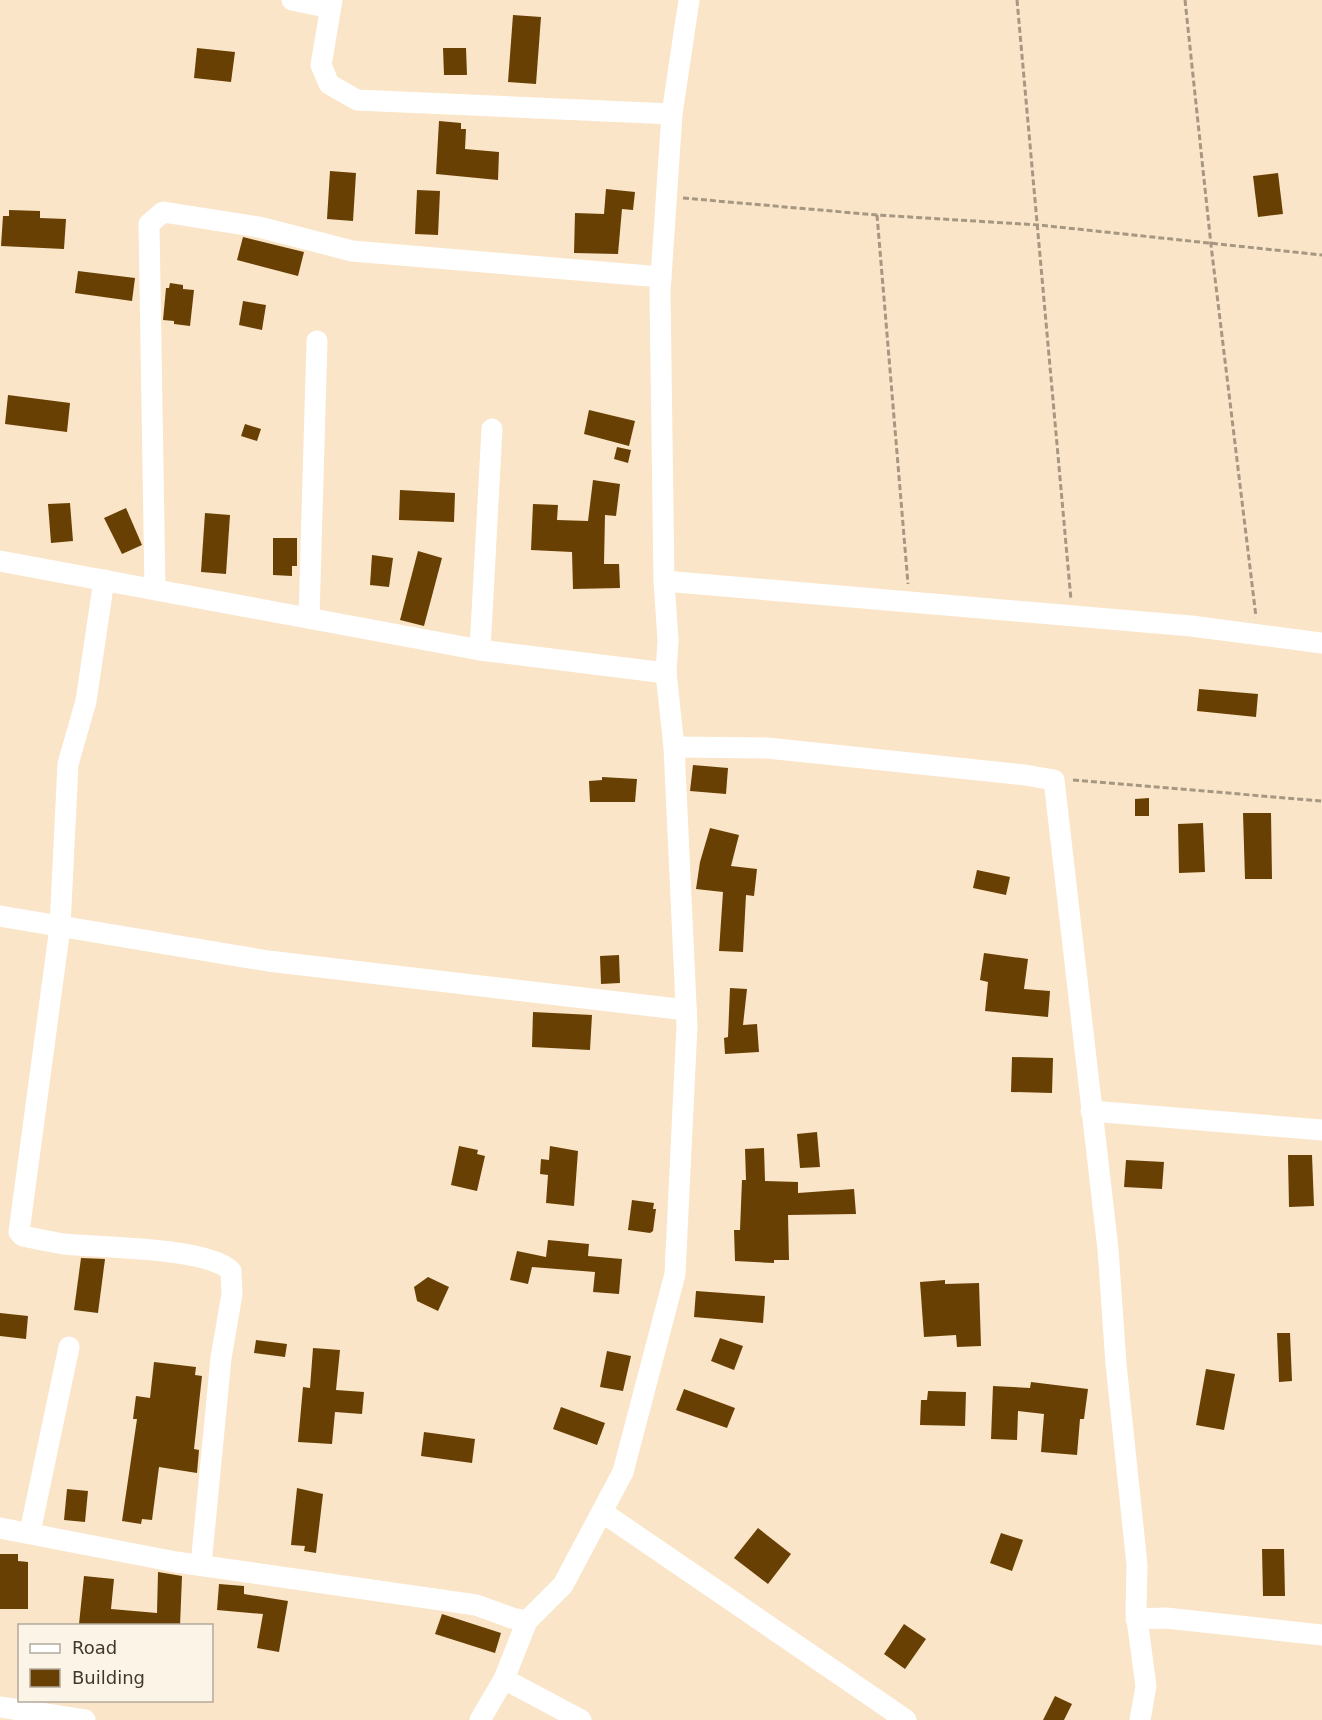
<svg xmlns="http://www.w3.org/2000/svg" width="1322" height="1720" font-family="'DejaVu Sans',sans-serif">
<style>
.building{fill:#684003}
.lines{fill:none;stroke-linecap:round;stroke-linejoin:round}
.path{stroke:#a79782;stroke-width:3;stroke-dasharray:6 3;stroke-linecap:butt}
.minor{stroke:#fff;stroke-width:21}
</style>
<rect width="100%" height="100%" fill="#fae5c8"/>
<!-- building -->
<g class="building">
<path d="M513,15L541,17L536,84L508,82Z"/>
<path d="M197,48L235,52L231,82L194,78Z"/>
<path d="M443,48H466L467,75H444Z"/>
<path d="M439,121L461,123V129H466L465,149L499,152L498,180L436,174Z"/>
<path d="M330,171L356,173L353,221L327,219Z"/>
<path d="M1278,173L1283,214L1258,217L1253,176Z"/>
<path d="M606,189L635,192L633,210L622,209L618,254L574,253L575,213L604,214Z"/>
<path d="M417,190L440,191L438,235L415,234Z"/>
<path d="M9,210L40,211V218L66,219L64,249L1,246L3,216H9Z"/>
<path d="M243,237L304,252L298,276L237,260Z"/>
<path d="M78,271L135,278L132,301L75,293Z"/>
<path d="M170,283L183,285V289L194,290L190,326L174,324V321L163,320L166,288H169Z"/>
<path d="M243,301L266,305L262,330L239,325Z"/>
<path d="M8,395L70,403L67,432L5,424Z"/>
<path d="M589,410L635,421L629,446L584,434Z"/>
<path d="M245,424L261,429L257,441L241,436Z"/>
<path d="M617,447L631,450L628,463L614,459Z"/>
<path d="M593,480L620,484L616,516L605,515L604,564H619L620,588L573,589L572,552L531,550L533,504L558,505L557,520L588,521Z"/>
<path d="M400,490L455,493L454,522L399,520Z"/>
<path d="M70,503L73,541L51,543L48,504Z"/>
<path d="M126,508L142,545L122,554L104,518Z"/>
<path d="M205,513L230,515L226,574L201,572Z"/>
<path d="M273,538H297V566H292V576L273,575Z"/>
<path d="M418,551L442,558L424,626L400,620Z"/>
<path d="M372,555L393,558L389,587L370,585Z"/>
<path d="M1199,689L1258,694L1256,717L1197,711Z"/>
<path d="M693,765L728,768L726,794L690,791Z"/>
<path d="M602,777L637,779L635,802H590L589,781L602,780Z"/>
<path d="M1149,798V816H1135V799Z"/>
<path d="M1243,813H1271L1272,879H1245Z"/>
<path d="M1203,823L1205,872L1179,873L1178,824Z"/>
<path d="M710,828L739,835L731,866L757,869L754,896L746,895L743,952L719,951L723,892L696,889L700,862Z"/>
<path d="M977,870L1010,877L1006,895L973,888Z"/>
<path d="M984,953L1028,959L1024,989L1050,991L1048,1017L985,1011L988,982L980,980Z"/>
<path d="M619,955L620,983L601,984L600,956Z"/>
<path d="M730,988L747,989L743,1025L757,1024L759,1052L725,1054L724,1038L728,1037Z"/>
<path d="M533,1012L592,1015L590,1050L532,1047Z"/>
<path d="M1012,1057L1053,1058L1052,1093L1011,1092Z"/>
<path d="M817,1132L820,1167L800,1168L797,1134Z"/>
<path d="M459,1146L478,1150L477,1154L485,1156L477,1191L451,1185Z"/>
<path d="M550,1146L578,1151L574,1206L546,1203L548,1175L540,1174L541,1159L549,1160Z"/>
<path d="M764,1148L765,1181L798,1182V1193L854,1189L856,1214L788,1215L789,1260H774V1263L735,1261L734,1230H740L742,1180H746L745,1149Z"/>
<path d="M1288,1155H1312L1314,1206L1289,1207Z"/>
<path d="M1126,1160L1164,1162L1162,1189L1124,1187Z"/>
<path d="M632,1200L654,1203L653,1209H656L653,1231L650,1233L628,1230Z"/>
<path d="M548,1240L589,1244L588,1256L622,1259L619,1294L593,1292L595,1272L532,1267L528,1284L510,1280L517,1251L546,1257Z"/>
<path d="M81,1258L105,1259L98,1313L74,1310Z"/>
<path d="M428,1277L449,1287L438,1311L417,1301L414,1287Z"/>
<path d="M945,1280V1284L979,1283L981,1346L957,1347L956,1335L924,1337L920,1282Z"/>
<path d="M696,1291L765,1296L763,1323L694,1317Z"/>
<path d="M0,1313L28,1316L26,1339L0,1336Z"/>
<path d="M1277,1333H1290L1292,1381L1279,1382Z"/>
<path d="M720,1338L743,1346L734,1370L711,1361Z"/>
<path d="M256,1340L287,1344L285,1357L254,1353Z"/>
<path d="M313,1348L340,1350L336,1390L364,1392L362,1414L335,1412L332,1444L298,1442L303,1387L310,1388Z"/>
<path d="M607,1351L631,1356L623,1391L600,1387Z"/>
<path d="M154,1362L196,1367L195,1375L202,1376L194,1449L199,1450L197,1473L159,1467L152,1520L142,1519L141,1524L122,1521L137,1419H133L136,1396L150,1398Z"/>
<path d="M1206,1369L1235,1374L1224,1430L1196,1425Z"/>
<path d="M1031,1382L1088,1389L1084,1419H1080L1077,1455L1041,1452L1044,1414L1018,1411L1017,1440L991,1439L993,1386L1030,1388Z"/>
<path d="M684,1389L735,1408L727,1428L676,1410Z"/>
<path d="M928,1391L966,1392L965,1426L920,1425L921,1400H927Z"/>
<path d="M561,1407L605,1423L597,1445L553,1429Z"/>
<path d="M424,1432L475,1439L472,1463L421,1456Z"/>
<path d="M297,1488L323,1494L316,1553L304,1551L305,1546L291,1545Z"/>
<path d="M67,1489L88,1491L85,1522L64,1520Z"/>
<path d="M758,1528L791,1554L768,1584L734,1558Z"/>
<path d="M1001,1533L1023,1540L1012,1571L990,1563Z"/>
<path d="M1262,1549H1284L1285,1596H1263Z"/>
<path d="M0,1554H18V1561L28,1562V1609H0Z"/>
<path d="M158,1572L182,1576L180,1626L79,1624L84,1576L114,1579L111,1609L157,1613Z"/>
<path d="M219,1584L244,1586V1594L288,1601L279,1652L257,1648L263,1614L217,1610Z"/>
<path d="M442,1614L501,1633L495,1653L435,1634Z"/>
<path d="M904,1624L926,1639L905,1669L884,1654Z"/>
<path d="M1055,1696L1072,1704L1064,1720H1043Z"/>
</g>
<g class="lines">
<!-- path -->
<g class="path">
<path d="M1017,0L1071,600"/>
<path d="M1185,0L1211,245L1256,617"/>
<path d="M683,198L877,215L1039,225L1322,255"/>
<path d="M877,215L908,584"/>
<path d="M1073,780L1322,801"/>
</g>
<!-- minor -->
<g class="minor">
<path d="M292,0L330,8"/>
<path d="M332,0L321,65L329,84L357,100L672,114"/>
<path d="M0,561L480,650L666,673"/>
<path d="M104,580L86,701L68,764L60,927L19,1232L23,1236C37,1239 51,1242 64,1244C102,1248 207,1247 231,1271L232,1294L221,1358L201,1565"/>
<path d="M664,581L1191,626L1322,643"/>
<path d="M155,589L149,224L163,212L259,227L352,251L661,277"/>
<path d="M309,617L317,341"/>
<path d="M480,650L492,429"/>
<path d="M674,747L767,748L1025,775L1054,780L1108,1249L1116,1364L1137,1565L1136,1612L1146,1686L1140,1720"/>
<path d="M0,916L268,961L686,1010"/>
<path d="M1091,1111L1322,1130"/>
<path d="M602,1512L906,1720"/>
<path d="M0,1528L176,1562L476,1605L512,1618L527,1621"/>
<path d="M30,1532L69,1347"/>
<path d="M1136,1619L1166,1618L1322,1635"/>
<path d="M504,1679L581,1720"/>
<path d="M0,1707L85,1720"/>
<path d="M480,1720L504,1679L527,1621L563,1585L623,1472L675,1274L687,1026L674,747L666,673L668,640L664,581L660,292L672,114L689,0"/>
</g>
</g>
<!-- legend -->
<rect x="18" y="1624" width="195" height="78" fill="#fdf4e8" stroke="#b2a99d" stroke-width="1.5"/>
<rect x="30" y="1644" width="30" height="9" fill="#ffffff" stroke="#b2a99d" stroke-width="1.5"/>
<text x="72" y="1654" font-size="18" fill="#41382d">Road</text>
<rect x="30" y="1669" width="30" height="18" fill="#684003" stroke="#b2a99d" stroke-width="1.5"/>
<text x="72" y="1684" font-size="18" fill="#41382d">Building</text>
</svg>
